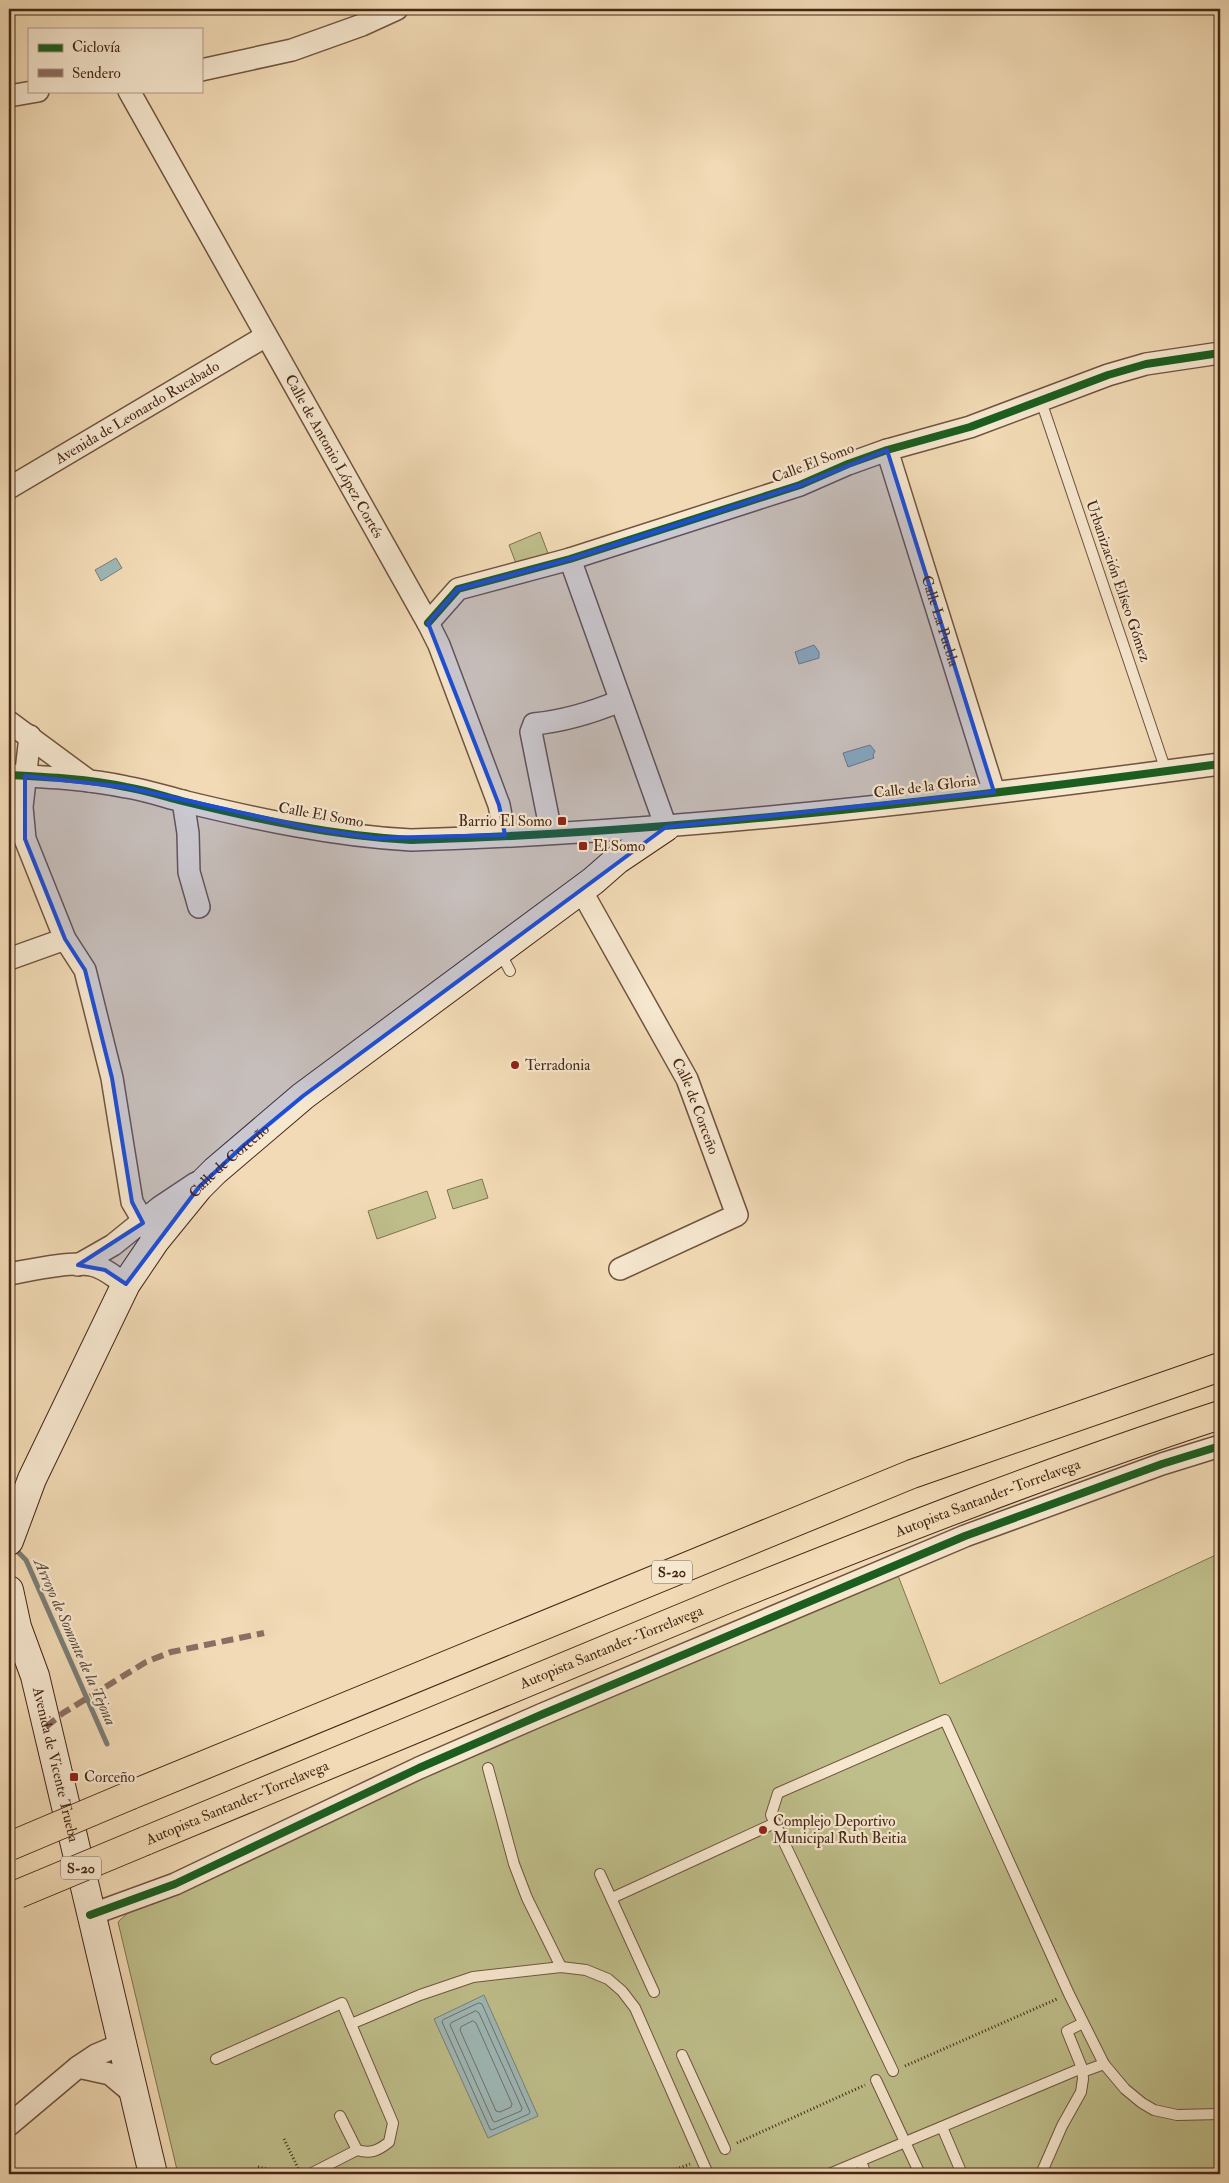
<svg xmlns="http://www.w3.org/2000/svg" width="1229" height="2183" font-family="'IM FELL Double Pica',serif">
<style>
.green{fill:#bebe8a;stroke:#827250}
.water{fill:#9eb8b7;stroke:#7b7e77}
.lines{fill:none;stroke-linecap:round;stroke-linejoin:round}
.shore{stroke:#727067;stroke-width:1}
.stream{stroke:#7b7e77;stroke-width:5}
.lane-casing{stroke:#71543e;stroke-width:12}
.street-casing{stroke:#71543e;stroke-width:24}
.secondary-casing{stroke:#462717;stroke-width:30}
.highway-casing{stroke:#462717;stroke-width:30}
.path{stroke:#462717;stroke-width:3;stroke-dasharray:1 2.5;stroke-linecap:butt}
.lane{stroke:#f6e7cf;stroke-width:10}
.street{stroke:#f6e7cf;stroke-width:21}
.secondary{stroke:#f6e7cf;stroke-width:28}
.highway{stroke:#f1dab5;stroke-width:28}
.highway-bridge-casing{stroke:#462717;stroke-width:30;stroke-linecap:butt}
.highway-bridge{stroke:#f1dab5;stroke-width:28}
.quiet{stroke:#8d6e63;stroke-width:6;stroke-dasharray:12 6;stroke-linecap:butt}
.cycleway-casing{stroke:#f6e7cf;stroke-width:11}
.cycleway{stroke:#1b5e20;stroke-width:8}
.marked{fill:#1d4ed8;fill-opacity:0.2;stroke:#1d4ed8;stroke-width:4;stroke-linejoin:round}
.poi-dot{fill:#8f2418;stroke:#f6e7cf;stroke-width:2}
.labels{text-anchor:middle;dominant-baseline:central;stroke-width:4.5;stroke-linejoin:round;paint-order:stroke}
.shield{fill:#f6e7cf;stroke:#7b614e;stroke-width:1}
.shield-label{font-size:14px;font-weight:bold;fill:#462717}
.street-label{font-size:15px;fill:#462717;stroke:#f6e7cf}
.poi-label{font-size:15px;fill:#462717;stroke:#f6e7cf;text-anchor:start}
.water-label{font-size:16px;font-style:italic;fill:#5c4b3f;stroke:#f6e7cf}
</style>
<rect width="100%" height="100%" fill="#f1dab5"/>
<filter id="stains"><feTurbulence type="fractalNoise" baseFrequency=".004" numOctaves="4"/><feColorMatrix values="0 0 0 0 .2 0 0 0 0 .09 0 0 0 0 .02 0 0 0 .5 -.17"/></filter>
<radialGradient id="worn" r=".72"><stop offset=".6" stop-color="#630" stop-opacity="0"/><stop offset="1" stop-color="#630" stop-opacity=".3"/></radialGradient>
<!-- green -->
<g class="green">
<path d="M540,532L549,556L517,566L509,545Z"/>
<path d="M482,1179L488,1198L453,1209L447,1190Z"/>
<path d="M427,1191L436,1218L377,1239L368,1211Z"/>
<path d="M1220,1553V2174H178L118,1922L131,1910L431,1772L897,1573L940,1684Z"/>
</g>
<!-- water -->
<g class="water">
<path d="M116,558L122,568L101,581L95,570Z"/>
<path d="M814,645L819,652V658L799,664L795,652Z"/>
<path d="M870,745L875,751L873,755L874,758L848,767L843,753Z"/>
<path d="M484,1995L538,2116L488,2138L434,2019Z"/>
</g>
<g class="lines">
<!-- shore -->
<g class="shore">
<path d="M479,2003L482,2004L530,2112L529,2114L492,2130L490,2129L442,2022L443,2020Z"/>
<path d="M476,2011L479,2013L522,2108L521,2111L495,2122L493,2121L450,2025L451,2023Z"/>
<path d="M473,2021L476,2023L512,2104L511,2107L500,2112L496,2111L460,2030L461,2027Z"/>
</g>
<!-- stream -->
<path class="stream" d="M17,1551L26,1560L107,1744"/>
<defs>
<g id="lane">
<path d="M1041,401L1166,771"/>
<path d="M500,952L510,971"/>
<path d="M488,1768L514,1864L527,1898L561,1967"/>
<path d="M600,1874L654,1992"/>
<path d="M612,1898L775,1823"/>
<path d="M351,2024L420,1995L473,1977L561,1967L586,1970L608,1979L622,1991L635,2008L708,2174"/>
<path d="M682,2055L725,2149"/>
<path d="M216,2059L342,2003L393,2123L389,2142C378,2151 370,2154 357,2150L340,2116"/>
<path d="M893,2071L771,1815L778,1793L945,1720L1069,1994L1104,2064L1125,2089L1142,2103L1154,2110L1177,2115L1220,2114"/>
<path d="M1082,2072L1104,2064"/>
<path d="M876,2080L920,2174"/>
<path d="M942,2127L962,2174"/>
<path d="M861,2162L866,2174"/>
<path d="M310,2174L357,2150"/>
<path d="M829,2174L1082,2068"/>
<path d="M1041,2174L1062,2126L1081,2092L1083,2079L1082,2068L1067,2031L1083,2023"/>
</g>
<g id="street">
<path d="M201,70L292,50L362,25L397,9"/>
<path id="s1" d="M129,91L428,623L439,645L499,805L505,835"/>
<path d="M9,96L38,91"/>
<path id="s2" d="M887,450L994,792"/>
<path id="s3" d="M9,488L266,336"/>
<path d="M570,559L666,827"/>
<path d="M428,623L458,589L570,559L800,485L848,464L887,450L970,427L1108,375L1146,364L1220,353"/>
<path d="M9,722L89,781"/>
<path d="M30,736L22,807L25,839L65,939L85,970L112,1078L132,1202L155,1241"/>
<path d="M9,775C48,777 88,779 126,787C145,790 163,796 182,801C256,819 334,836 411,840C682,832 951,800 1220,764"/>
<path d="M183,801L188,833L189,872L199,907"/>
<path d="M551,832L531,732L534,724C564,721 591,713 620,701"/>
<path id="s4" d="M581,890L687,1079L737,1215L620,1269"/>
<path d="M9,959L65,939"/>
<path d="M78,1265L113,1245L160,1207L196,1183"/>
<path d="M9,1274C31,1270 70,1261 91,1265C104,1267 115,1278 126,1284"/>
<path d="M90,1915L175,1884L419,1768L543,1714L965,1536L1162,1464L1220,1446"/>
<path d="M78,2067L110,2074L135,2095"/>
<path d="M9,2125L78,2067L96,2055L122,2044"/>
</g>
<g id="secondary">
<path id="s5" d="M9,1541L32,1479L126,1284L155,1241L199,1187L215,1171L303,1096L593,881L617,860L666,827"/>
<path id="s6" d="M9,1590L17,1627L35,1676L153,2174"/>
</g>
<g id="highway">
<path d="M131,1795L912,1474L1220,1367"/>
<path id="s7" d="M145,1841C339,1760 534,1678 730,1598C892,1533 1054,1469 1220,1415"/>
</g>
</defs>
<!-- lane casing -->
<use href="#lane" class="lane-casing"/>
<!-- street casing -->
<use href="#street" class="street-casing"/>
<!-- secondary casing -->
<use href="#secondary" class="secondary-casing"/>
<!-- highway casing -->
<use href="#highway" class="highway-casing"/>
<!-- path -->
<g class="path">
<path d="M905,2066L1057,1999"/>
<path d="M284,2139L298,2168"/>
<path d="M737,2143L865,2085"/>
<path d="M258,2167L289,2174"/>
<path d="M663,2174L690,2164"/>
</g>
<!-- lane -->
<use href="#lane" class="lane"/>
<!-- street -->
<use href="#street" class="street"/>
<!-- secondary -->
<use href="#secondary" class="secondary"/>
<!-- highway -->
<use href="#highway" class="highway"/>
<defs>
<g id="highway-bridge">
<path d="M10,1846L131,1795"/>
<path d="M18,1894L145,1841"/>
</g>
</defs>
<!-- highway-bridge casing -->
<use href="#highway-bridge" class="highway-bridge-casing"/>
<!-- highway-bridge -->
<use href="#highway-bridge" class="highway-bridge"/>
<!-- quiet -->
<path class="quiet" d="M46,1727L63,1713L146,1662L171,1652L264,1633"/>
<defs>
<g id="cycleway">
<path d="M428,623L458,589L570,559L800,485L848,464L887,450L970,427L1108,375L1146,364L1220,353"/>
<path d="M9,775C48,777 88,779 126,787C145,790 163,796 182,801C256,819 334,836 411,840C682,832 951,800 1220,764"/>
<path d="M90,1915L175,1884L419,1768L543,1714L965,1536L1162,1464L1220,1446"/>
</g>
</defs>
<!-- cycleway casing -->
<use href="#cycleway" class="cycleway-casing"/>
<!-- cycleway -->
<use href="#cycleway" class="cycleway"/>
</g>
<!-- marked area -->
<path class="marked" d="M887,450L994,792L666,827L303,1096L244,1145L199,1187L126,1284L105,1270L78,1265L143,1223L132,1202L112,1078L85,970L65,939L25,839V776L126,787L314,829L377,838L505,835L499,805L428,623L458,589L570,559L800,485Z"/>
<!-- markers -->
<g class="poi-dot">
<rect x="557" y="816" width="10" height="10" rx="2.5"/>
<rect x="578" y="841" width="10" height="10" rx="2.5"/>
<circle cx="515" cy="1065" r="5"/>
<rect x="69" y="1772" width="10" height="10" rx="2.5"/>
<circle cx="763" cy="1830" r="5"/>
</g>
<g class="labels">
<!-- shield labels -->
<g class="shield">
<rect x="652" y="1560.5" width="40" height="23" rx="4"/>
<rect x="61" y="1856.5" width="40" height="23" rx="4"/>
</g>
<g class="shield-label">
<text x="672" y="1572">S-20</text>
<text x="81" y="1868">S-20</text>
</g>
<!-- street labels -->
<g class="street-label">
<text stroke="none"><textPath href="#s3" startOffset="149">Avenida de Leonardo Rucabado</textPath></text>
<text stroke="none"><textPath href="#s1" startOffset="419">Calle de Antonio López Cortés</textPath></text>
<text transform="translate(813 463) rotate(-21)">Calle El Somo</text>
<text transform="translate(1118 581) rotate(71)">Urbanización Elíseo Gómez</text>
<text stroke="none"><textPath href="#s2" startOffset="179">Calle La Puebla</textPath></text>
<text transform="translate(925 787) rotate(-7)">Calle de la Gloria</text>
<text transform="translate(321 815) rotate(10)">Calle El Somo</text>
<text stroke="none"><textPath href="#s4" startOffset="245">Calle de Corceño</textPath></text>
<text stroke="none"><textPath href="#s5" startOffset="444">Calle de Corceño</textPath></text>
<text stroke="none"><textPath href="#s7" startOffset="910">Autopista Santander-Torrelavega</textPath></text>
<text stroke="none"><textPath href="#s7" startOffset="505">Autopista Santander-Torrelavega</textPath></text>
<text stroke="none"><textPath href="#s6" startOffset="181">Avenida de Vicente Trueba</textPath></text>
<text stroke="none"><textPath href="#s7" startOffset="100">Autopista Santander-Torrelavega</textPath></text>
</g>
<!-- poi labels -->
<g class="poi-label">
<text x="552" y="821" text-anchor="end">Barrio El Somo</text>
<text x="593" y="846">El Somo</text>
<text x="525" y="1065">Terradonia</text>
<text x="84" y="1777">Corceño</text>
<text x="773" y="1821">Complejo Deportivo<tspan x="773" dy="17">Municipal Ruth Beitia</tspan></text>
</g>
<!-- water labels -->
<g class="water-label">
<text transform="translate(75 1642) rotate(66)">Arroyo de Somonte de la Tejona</text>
</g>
</g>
<!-- margin -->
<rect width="1229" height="2183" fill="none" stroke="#f1dab5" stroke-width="30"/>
<rect x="10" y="10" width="1209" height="2163" fill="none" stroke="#462717" stroke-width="2.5"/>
<rect x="15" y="15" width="1199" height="2153" fill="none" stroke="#462717"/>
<!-- legend -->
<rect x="28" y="28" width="175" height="65" fill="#f6e7cf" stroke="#b09a85"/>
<rect x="38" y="44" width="25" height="8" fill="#1b5e20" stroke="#b09a85"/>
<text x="72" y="52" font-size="15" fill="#462717">Ciclovía</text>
<rect x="38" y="69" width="25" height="8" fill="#8d6e63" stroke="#b09a85"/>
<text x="72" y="78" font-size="15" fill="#462717">Sendero</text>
<rect width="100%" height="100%" filter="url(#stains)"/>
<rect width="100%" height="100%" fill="url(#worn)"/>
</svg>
